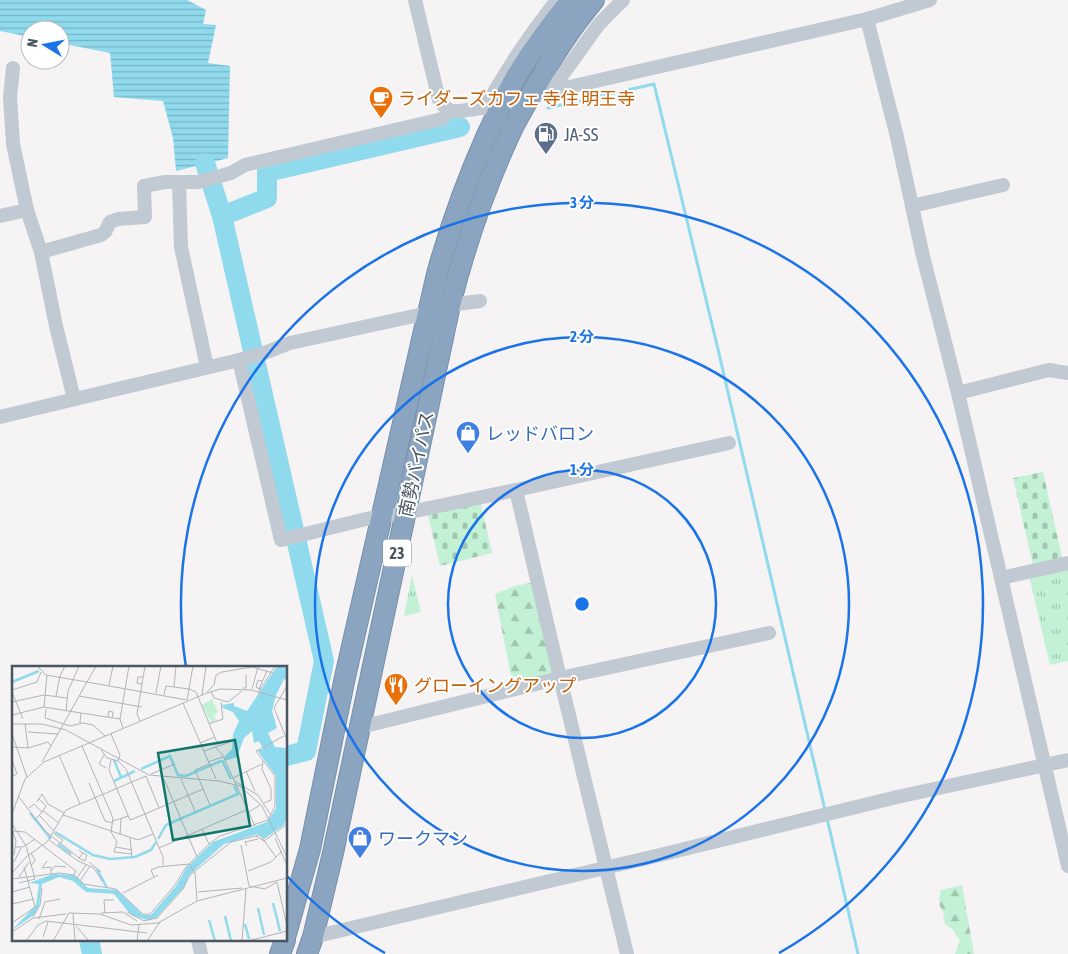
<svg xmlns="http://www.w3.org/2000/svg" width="1068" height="954" font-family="'Asap Condensed','Noto Sans JP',sans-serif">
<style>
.grass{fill:url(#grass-tufts)}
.forest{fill:url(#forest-firs)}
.cemetery{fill:url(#cemetery-stones)}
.water{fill:url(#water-rules)}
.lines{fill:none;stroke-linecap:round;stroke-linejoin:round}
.stream{stroke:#90daee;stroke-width:3}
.river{stroke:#90daee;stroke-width:20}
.highway-casing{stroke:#7690ad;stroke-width:22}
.minor{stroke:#c1cad2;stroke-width:14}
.highway{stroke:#8ba5c1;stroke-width:20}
.ring{fill:none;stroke:#1a73e8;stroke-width:2.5}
.labels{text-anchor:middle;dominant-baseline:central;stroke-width:4;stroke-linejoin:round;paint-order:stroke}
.shield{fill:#fff;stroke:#808990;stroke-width:1}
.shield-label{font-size:16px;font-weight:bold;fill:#4a5661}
.food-label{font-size:18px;fill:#c56008;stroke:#fff;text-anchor:start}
.service-label{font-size:18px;fill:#4e5e75;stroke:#fff;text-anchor:start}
.shop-label{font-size:18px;fill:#366cbe;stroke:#fff;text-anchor:start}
.street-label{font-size:18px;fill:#4a5661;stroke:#fff}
.inset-river{fill:none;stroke:#90daee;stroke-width:2.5}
.inset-road{fill:none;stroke:#b1b4b9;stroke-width:1}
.view{fill:#0f766e;fill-opacity:0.15;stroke:#0f766e;stroke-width:2.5}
.inset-edge{fill:none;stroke:#4a5661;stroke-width:2.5}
.centre{fill:#1a73e8;stroke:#fff;stroke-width:2.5}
.ring-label{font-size:15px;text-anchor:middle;font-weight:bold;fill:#1a73e8;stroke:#fff;stroke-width:4;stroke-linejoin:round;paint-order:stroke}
</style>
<defs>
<pattern id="grass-tufts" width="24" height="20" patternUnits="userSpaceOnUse" patternTransform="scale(1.25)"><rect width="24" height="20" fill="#c3f1d5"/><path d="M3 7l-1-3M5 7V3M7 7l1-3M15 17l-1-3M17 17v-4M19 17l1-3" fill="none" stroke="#a0c6b0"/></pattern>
<pattern id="forest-firs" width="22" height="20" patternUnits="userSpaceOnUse" patternTransform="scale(1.25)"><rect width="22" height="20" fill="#c3f1d5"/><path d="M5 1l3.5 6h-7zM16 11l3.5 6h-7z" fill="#a0c6b0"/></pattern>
<pattern id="cemetery-stones" width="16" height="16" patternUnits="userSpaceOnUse" patternTransform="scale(1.25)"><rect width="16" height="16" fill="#c3f1d5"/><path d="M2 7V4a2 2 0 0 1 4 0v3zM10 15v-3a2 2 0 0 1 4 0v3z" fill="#a0c6b0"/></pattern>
<pattern id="water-rules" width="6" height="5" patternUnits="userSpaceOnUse" patternTransform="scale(1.25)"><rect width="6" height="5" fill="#90daee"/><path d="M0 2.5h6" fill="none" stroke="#78b4c4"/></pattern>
</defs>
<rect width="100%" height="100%" fill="#f5f3f3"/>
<!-- grass -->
<g class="grass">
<path d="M1068,566V661L1050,665L1029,576Z"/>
<path d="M412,575L421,612L404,616Z"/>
</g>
<!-- forest -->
<g class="forest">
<path d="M535,582L556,676L513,686L495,594L515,586Z"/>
<path d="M962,885L974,954H955L960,941L953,930L945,924L943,915H945C938,905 938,901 941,890Z"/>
</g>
<!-- cemetery -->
<g class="cemetery">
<path d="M1043,472L1063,562L1034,569L1013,478Z"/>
<path d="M480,500L492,553L440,566L428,515Z"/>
</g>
<!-- water -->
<path class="water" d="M0,0H187L206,10L203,24L216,25L208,63L230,66L228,158L176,171L173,138L163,101L114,97L110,53L60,43V30H30V37L0,31Z"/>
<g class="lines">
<!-- stream -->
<g class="stream">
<path d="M548,108L654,84L717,345L825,810"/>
<path d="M827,818L858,954"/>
</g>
<!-- river -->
<g class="river">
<path d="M205,163L222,216L267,198V172L460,127"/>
<path d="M222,216L324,661L306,751L286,756"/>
<path d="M89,940L92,954"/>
</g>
<defs>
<g id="highway">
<path d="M286,934L310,849L345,677L437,274C450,227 467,180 487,135C496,116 505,96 516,77C532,50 551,25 571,0"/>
<path d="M280,954L285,940"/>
<path d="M307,954L313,937L333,853L450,305C465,245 486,185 512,129C519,115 527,102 535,88C552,57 571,27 594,0"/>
</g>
</defs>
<!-- highway casing -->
<use href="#highway" class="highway-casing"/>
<!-- minor -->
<g class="minor">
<path d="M415,0L439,100L444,106L450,111H461L501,105L530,96L867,19L930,0"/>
<path d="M867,19L897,137L922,252L958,393L1068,866"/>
<path d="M13,68L10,97L13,144L27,210L41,252L56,326L74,399"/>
<path d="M551,91L599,24L623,0"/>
<path d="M485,108C506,70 530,34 557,0"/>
<path d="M179,182L181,247L207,367"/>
<path d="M912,206L1003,185"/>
<path d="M0,216L27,210"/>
<path d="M41,252L101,235L105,232L110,222L118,219L145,217L144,186L165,182H199L231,173L245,165L442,119L450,111"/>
<path d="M450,305L480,301"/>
<path d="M239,360L281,540L366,519L405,513L516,490L729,443"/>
<path d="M958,393L1049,370L1068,373"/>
<path d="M0,417L239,360L264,353L290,343L428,313"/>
<path d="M516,490L560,678L627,954"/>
<path d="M1001,578L1068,563"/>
<path d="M361,727L560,678L769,633"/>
<path d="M313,937L664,854L897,797L1068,760"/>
<path d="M198,940L201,954"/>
</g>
<!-- highway -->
<use href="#highway" class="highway"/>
</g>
<!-- distance rings -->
<g class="ring">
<circle cx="582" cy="604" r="134"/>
<circle cx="582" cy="604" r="267"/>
<path d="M385 953A401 401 0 0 1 286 875M186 667A401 401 0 1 1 779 953"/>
</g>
<!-- icons -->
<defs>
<symbol id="cafe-pin" viewBox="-11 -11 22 30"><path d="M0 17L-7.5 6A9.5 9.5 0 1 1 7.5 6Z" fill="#e8710a" stroke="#fff"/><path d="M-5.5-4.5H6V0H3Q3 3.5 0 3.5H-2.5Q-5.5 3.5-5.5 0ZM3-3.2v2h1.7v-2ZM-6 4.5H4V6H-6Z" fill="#fff"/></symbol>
<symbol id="fuel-pin" viewBox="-11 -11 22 30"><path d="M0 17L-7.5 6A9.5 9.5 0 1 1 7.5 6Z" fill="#5c6f8a" stroke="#fff"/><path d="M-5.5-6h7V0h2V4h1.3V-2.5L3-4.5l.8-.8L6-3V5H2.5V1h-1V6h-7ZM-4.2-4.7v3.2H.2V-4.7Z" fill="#fff"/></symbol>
<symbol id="shop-pin" viewBox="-11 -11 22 30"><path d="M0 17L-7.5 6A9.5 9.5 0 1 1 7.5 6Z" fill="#3f7fe0" stroke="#fff"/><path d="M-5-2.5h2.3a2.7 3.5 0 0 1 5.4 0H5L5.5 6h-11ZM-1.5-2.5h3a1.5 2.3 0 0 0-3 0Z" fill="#fff"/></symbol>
<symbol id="restaurant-pin" viewBox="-11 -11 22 30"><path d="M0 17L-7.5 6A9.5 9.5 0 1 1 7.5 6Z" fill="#e8710a" stroke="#fff"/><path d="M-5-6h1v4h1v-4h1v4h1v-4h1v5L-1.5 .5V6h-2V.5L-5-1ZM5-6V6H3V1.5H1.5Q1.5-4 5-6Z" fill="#fff"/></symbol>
</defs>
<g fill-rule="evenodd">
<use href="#cafe-pin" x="367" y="84" width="28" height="38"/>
<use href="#fuel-pin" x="532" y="120" width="28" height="38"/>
<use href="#shop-pin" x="454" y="419" width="28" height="38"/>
<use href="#restaurant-pin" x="382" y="671" width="28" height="38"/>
<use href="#shop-pin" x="346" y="824" width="28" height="38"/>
</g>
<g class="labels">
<!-- shield labels -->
<rect class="shield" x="383" y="539.5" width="28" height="27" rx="4"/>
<g class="shield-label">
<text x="397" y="553">23</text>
</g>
<!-- food labels -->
<g class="food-label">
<text x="398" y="98">ライダーズカフェ 寺住 明王寺</text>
<text x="414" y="685">グローイングアップ</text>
</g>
<!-- service labels -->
<g class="service-label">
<text x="564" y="134">JA-SS</text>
</g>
<!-- shop labels -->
<g class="shop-label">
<text x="486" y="433">レッドバロン</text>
<text x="378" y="838">ワークマン</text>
</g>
<!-- street labels -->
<g class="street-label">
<text transform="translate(416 464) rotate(-78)">南勢バイパス</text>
</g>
</g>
<!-- overview -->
<g transform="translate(12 666)">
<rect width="275" height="275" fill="#f5f3f3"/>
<path d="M200,33L206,46L202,49L204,54L199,57L190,39Z" fill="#c3f1d5"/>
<path d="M265,0H275V14L272,13L264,29L260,45L265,62L256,67L263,81L275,82V153L272,159L252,173L246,168L212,178L177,209L172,221L144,252L135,254L119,249L102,228L74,226L61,215L47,211L30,218L27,240L22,249L0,264L24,239L27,218L17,217L41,208L62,209L76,222L105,224L131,249H139L164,220L175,201L201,176L255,156L264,142V110L245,84L251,83L247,75L242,77L240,65L232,72L225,91L213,95L212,91L220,83L221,68L227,55L221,46L211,42L210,39L222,37V40L235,45Z" fill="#90daee"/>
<path class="inset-river" d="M0,16L27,5M102,94L109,111M210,94L219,113M129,103L158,90L166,109L174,110L209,95M102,115L123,105M18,147L39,173M43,166L81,189L98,193L123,191L139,184L144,176M146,173L154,159L226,128L222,120M46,178L59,188M85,203L95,222M261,237L268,265M246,242L252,269M213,250L219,275M197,254L203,275M233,258L237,273"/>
<path class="inset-road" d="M25,0L34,9L75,16L84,0M164,0L162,21L177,23M35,9L32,41L69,47M130,18L125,17L126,11H131M97,19L101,0M275,20L262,42L275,74M231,22H234V9M177,23L184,26L206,79M240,23L246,1M247,23L255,5M0,24L25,16L29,6M249,24L244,21L246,14L250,15M199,25L202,32L216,36L230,25M0,26L11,53M195,26L202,19L204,9L210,6L240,1L261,7M144,27L149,0M246,27L263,0M152,29L154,20L162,21M190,29L194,0M44,30L48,10L53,0M67,30L130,41M175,34L181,0M0,36L32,29L55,32M171,37L204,113M34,43L33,52L58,60L71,57L81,59L93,70M54,45L56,25L67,0M0,49L32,41M96,51L97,45L101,46L100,52M128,55L125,48L133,0M68,57L69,47L108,53M0,58H30L54,64L137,109L207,115L228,120L250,140L275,191M13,58L16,82M197,58L211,53L209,36M111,62L108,53L117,0M16,66L46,68M0,68L15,111M99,68L108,89L106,95L114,103L151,191V199M188,77L203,71M70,80L101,152L99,166L105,176L102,186L120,188M0,81L16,82L36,76L39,80M203,81L210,88L243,160M89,84L95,92L106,95M192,85L218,76M47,89L68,138M92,89L87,98L94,102M0,94L5,108L0,110M99,94L97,104L118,154L133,148M251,95L250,103L259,123V134L252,137M30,96L75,16L175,34M196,96L211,91M197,98L183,104L198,139M234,105L243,125M139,108L163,98M134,110L147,142M221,112L250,98M152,113L185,191M169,113L183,145M222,115L246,129L258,148M77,117L93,155L101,157M7,131L33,165L67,192M27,133L34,140L31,145M25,136L30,128L36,138L52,147M17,142L22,138L30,146M235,147L248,139M0,148L13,113L32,96L195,27L208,23L239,24L275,34M133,148L191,123M27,149L42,165M51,149L126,174L141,168M24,153L31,145L47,157M101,155L116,150M0,158L14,180L23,213L7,217M190,163L197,178M0,165L13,166L30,179M1,166L4,175L2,189M41,167L51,174L48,178M108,169L109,153M244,170L252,175L275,158M118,171L120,191M263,172L275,199M37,174L66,195L82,202L90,215M30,179L64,205L62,209L72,218L104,223L131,248H138L163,219L174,201L197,178L208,170L256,154L263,140V110L244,85L272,70M229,179L237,220L253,223L265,216M235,180L233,176L246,173M4,181H11L23,173M104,181L120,184M147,182L234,144M67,184L71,187L67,192L73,195L75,189L71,187M19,187L23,194L19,200M35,195L30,202L39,201V208M2,196L9,182M77,196L89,206M177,198L183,207L185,235M40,204L43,200L54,201M236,205L259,196L270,185M0,207L14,191L35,176L54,144L134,110M7,211L17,196M142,211L139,204L146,201L177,198M65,212L74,199M0,213L47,207L62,209M68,215L78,200M265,216L275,260M0,226L18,221M186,226L230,222M111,227L146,209M0,238L22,233M115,246L132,255L145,252L171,223L178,209L219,176L248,169L264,191M61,247L63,275M89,247L111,246L125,255M93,247L92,234H102M21,251L28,239L30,222M27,253L33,236L48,233M0,257L23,241L12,201M64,260L77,275M0,266L21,252L54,248M31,271L36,256M14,275L26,259L34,255L135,267M41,275L57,247L88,248L119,259L146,257L185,235L275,212M125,275L127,259M135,275L148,256M230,275L234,223M236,275L275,265"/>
<path class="view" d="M223,74L238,160L161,174L146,87Z"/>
<rect width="275" height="275" class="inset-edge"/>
</g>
<circle cx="582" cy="604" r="8" class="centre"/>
<g class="ring-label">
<text x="582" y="208">3 分</text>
<text x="582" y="342">2 分</text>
<text x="582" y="475">1 分</text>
</g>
<!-- north arrow -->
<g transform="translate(45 45) rotate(280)"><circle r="24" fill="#ffffff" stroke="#b7bbc0"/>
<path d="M0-4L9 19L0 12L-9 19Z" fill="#1a73e8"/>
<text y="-8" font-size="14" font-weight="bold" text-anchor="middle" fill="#4a5661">N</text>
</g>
</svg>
